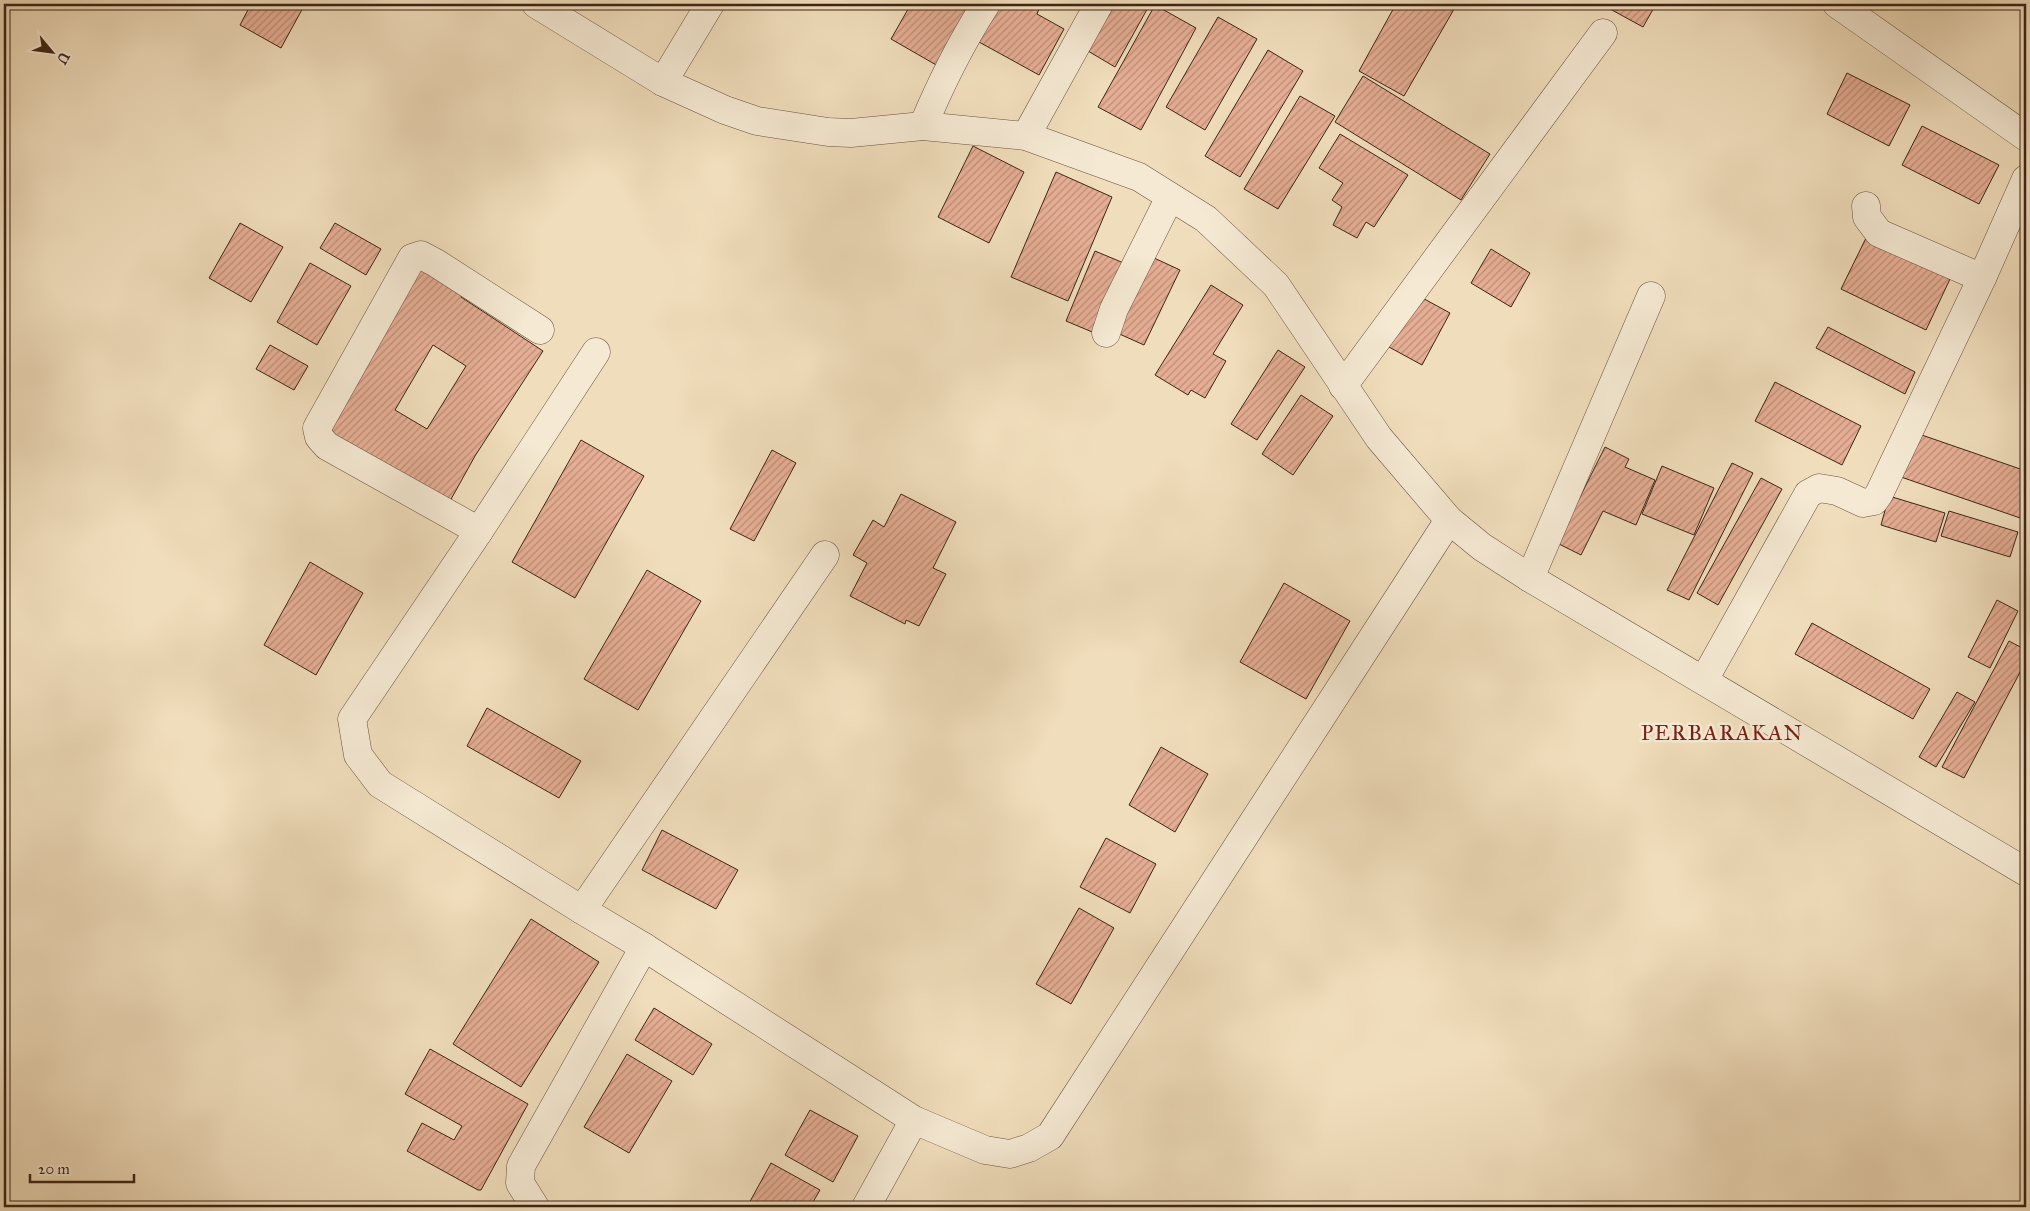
<svg xmlns="http://www.w3.org/2000/svg" width="2030" height="1211" font-family="'IM FELL Great Primer',serif">
<style>
.building{fill:url(#building-hatch);stroke:#3d2416;fill-rule:evenodd}
.lines{fill:none;stroke-linecap:round;stroke-linejoin:round}
.minor-casing{stroke:#6a523f;stroke-width:29}
.tertiary-casing{stroke:#6a523f;stroke-width:29}
.minor{stroke:#f5e9d3;stroke-width:28}
.tertiary{stroke:#f5e9d3;stroke-width:28}
.labels{text-anchor:middle;dominant-baseline:central;stroke-width:5;stroke-linejoin:round;paint-order:stroke}
.quarter-label{font-size:22px;letter-spacing:1px;fill:#7a1f14;stroke:#f5e9d3}
</style>
<defs>
<pattern id="building-hatch" width="6" height="6" patternUnits="userSpaceOnUse" patternTransform="scale(1.25)"><rect width="6" height="6" fill="#e6ae94"/><path d="M-1 1l2-2M0 6l6-6M5 7l2-2" fill="none" stroke="#bc8d78"/></pattern>
</defs>
<rect width="100%" height="100%" fill="#f0ddbb"/>
<filter id="stains"><feTurbulence type="fractalNoise" baseFrequency=".004" numOctaves="4"/><feColorMatrix values="0 0 0 0 .2 0 0 0 0 .09 0 0 0 0 .02 0 0 0 .5 -.17"/></filter>
<radialGradient id="worn" r=".72"><stop offset=".6" stop-color="#630" stop-opacity="0"/><stop offset="1" stop-color="#630" stop-opacity=".3"/></radialGradient>
<!-- building -->
<g class="building">
<path d="M251,4H305L281,48L240,25Z"/>
<path d="M911,4H974L938,66L891,39Z"/>
<path d="M1000,4H1041L1037,14L1064,29L1039,75L979,42Z"/>
<path d="M1114,4H1150L1115,67L1088,51Z"/>
<path d="M1396,4H1457L1404,96L1359,71Z"/>
<path d="M1601,4H1656L1643,27Z"/>
<path d="M1155,5L1196,28L1141,130L1098,107Z"/>
<path d="M1218,17L1257,39L1205,130L1166,107Z"/>
<path d="M1268,50L1303,71L1240,177L1205,156Z"/>
<path d="M1847,73L1910,105L1889,146L1827,114Z"/>
<path d="M1363,76L1490,154L1461,200L1335,122Z"/>
<path d="M1300,96L1335,116L1278,209L1244,189Z"/>
<path d="M1922,126L1999,165L1979,204L1902,165Z"/>
<path d="M1340,134L1408,175L1374,227L1366,222L1357,238L1333,225L1342,207L1332,200L1343,183L1319,168Z"/>
<path d="M973,146L1024,172L989,243L938,217Z"/>
<path d="M1056,172L1112,197L1068,301L1011,277Z"/>
<path d="M240,223L283,247L251,302L209,278Z"/>
<path d="M335,223L381,249L366,275L320,248Z"/>
<path d="M1866,238L1950,279L1926,330L1841,289Z"/>
<path d="M1491,249L1530,273L1511,307L1471,283Z"/>
<path d="M1095,251L1126,264L1097,334L1066,321Z"/>
<path d="M1152,257L1180,270L1144,345L1115,332Z"/>
<path d="M310,263L351,286L317,345L277,322Z"/>
<path d="M418,268L462,294L461,297L543,351L475,456L450,501L324,429ZM433,345L466,366L427,429L395,410Z"/>
<path d="M1211,285L1243,305L1213,354L1226,361L1205,398L1191,390L1188,395L1155,375Z"/>
<path d="M1417,295L1450,313L1422,365L1389,347Z"/>
<path d="M1828,327L1915,372L1905,394L1816,348Z"/>
<path d="M270,345L308,366L294,390L256,369Z"/>
<path d="M1278,350L1305,367L1257,440L1231,424Z"/>
<path d="M1775,382L1861,426L1842,465L1755,421Z"/>
<path d="M1301,395L1333,416L1293,475L1262,454Z"/>
<path d="M1916,433L2026,471V520L1901,477Z"/>
<path d="M581,440L644,476L575,598L512,562Z"/>
<path d="M1605,447L1629,459L1625,467L1655,480L1636,525L1603,511L1581,555L1557,543Z"/>
<path d="M772,450L796,463L754,541L730,529Z"/>
<path d="M1732,463L1753,473L1689,600L1667,590Z"/>
<path d="M1662,466L1714,488L1694,535L1642,514Z"/>
<path d="M1761,478L1782,489L1718,605L1697,593Z"/>
<path d="M901,494L956,522L933,568L946,574L919,626L906,620L905,624L850,596L867,563L853,555L873,520L884,527Z"/>
<path d="M1889,496L1945,513L1936,542L1881,525Z"/>
<path d="M1949,511L2018,532L2010,557L1941,536Z"/>
<path d="M310,562L363,593L316,675L264,645Z"/>
<path d="M647,570L701,601L638,710L584,679Z"/>
<path d="M1284,583L1350,621L1306,699L1240,662Z"/>
<path d="M1997,600L2018,611L1990,668L1968,657Z"/>
<path d="M1812,623L1930,689L1913,719L1795,654Z"/>
<path d="M2009,641L2026,650V661L1964,778L1942,767Z"/>
<path d="M1957,692L1975,702L1936,767L1919,757Z"/>
<path d="M487,708L581,761L559,798L467,746Z"/>
<path d="M1161,747L1208,774L1175,832L1129,805Z"/>
<path d="M662,830L738,870L716,909L642,870Z"/>
<path d="M1106,838L1156,864L1130,913L1080,887Z"/>
<path d="M1079,908L1114,928L1071,1004L1036,984Z"/>
<path d="M531,919L599,962L521,1087L453,1044Z"/>
<path d="M654,1008L712,1044L693,1075L635,1040Z"/>
<path d="M430,1049L528,1104L481,1190H478L407,1151L422,1123L454,1140L462,1126L405,1094Z"/>
<path d="M627,1054L672,1081L629,1153L584,1127Z"/>
<path d="M810,1110L858,1136L833,1182L785,1155Z"/>
<path d="M771,1163L820,1190L810,1207H747Z"/>
</g>
<g class="lines">
<defs>
<g id="minor">
<path d="M1837,4L2026,137"/>
<path d="M663,82L710,4"/>
<path d="M923,126C941,83 961,43 986,4"/>
<path d="M1026,136L1099,4"/>
<path d="M1866,206L1867,217L1879,233L1982,278"/>
<path d="M1106,333L1114,309L1170,197"/>
<path d="M596,352L479,531L352,719L358,755L380,784L582,910L644,947L914,1120L985,1150L1010,1154L1029,1148L1050,1136L1449,520"/>
<path d="M1343,386L1603,33"/>
<path d="M479,531L327,446L319,437L317,428L412,258L421,255L436,263L540,330"/>
<path d="M1530,578L1651,296"/>
<path d="M1704,680L1808,494L1819,488L1837,491L1863,503L1874,501L1879,494L1982,278L2026,179"/>
<path d="M582,910L825,555"/>
<path d="M535,1207L520,1183L521,1166L644,947"/>
<path d="M866,1207L914,1120"/>
</g>
<path id="tertiary" d="M536,4L663,82L725,110L757,121L828,132L851,133L923,126L1026,136L1139,177L1206,219L1276,285L1379,438L1449,520L1482,547L1530,578L2026,872"/>
</defs>
<!-- minor casing -->
<use href="#minor" class="minor-casing"/>
<!-- tertiary casing -->
<use href="#tertiary" class="tertiary-casing"/>
<!-- minor -->
<use href="#minor" class="minor"/>
<!-- tertiary -->
<use href="#tertiary" class="tertiary"/>
</g>
<g class="labels">
<!-- quarter labels -->
<g class="quarter-label">
<text x="1722" y="732">PERBARAKAN</text>
</g>
</g>
<!-- margin -->
<rect width="2030" height="1211" fill="none" stroke="#f0ddbb" stroke-width="20"/>
<rect x="5" y="5" width="2020" height="1201" fill="none" stroke="#3d2416" stroke-width="2.5"/>
<rect x="10" y="10" width="2010" height="1191" fill="none" stroke="#3d2416"/>
<!-- north arrow -->
<g transform="translate(52 52) rotate(119)" stroke="#f5e9d3" stroke-width="4" paint-order="stroke">
<path d="M0-4L9 19L0 12L-9 19Z" fill="#3d2416"/>
<text y="-8" font-size="14" font-weight="bold" text-anchor="middle" fill="#3d2416">U</text>
</g>
<!-- scale -->
<path d="M30 1174v8h104v-8" fill="none" stroke="#3d2416" stroke-width="2.5"/>
<text x="38" y="1174" font-size="15" fill="#3d2416" stroke="#f5e9d3" stroke-width="4" paint-order="stroke">20 m</text>
<rect width="100%" height="100%" filter="url(#stains)"/>
<rect width="100%" height="100%" fill="url(#worn)"/>
</svg>
